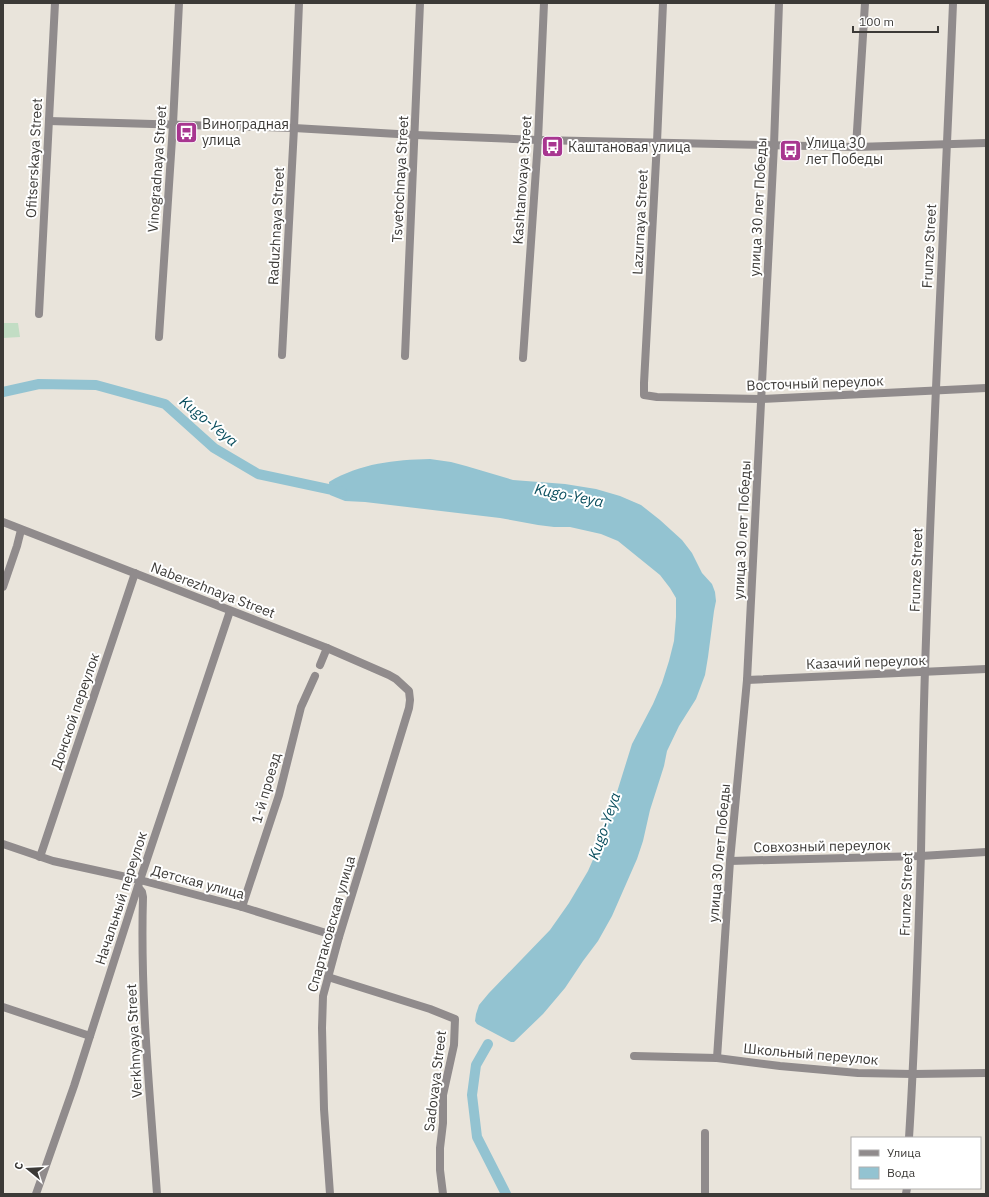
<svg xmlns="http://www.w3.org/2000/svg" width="989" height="1197" font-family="'IBM Plex Sans',sans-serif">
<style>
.green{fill:#c2ddc4}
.water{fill:#93c3d1}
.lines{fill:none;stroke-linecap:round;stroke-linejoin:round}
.river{stroke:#93c3d1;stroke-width:10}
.minor{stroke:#908b8c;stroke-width:8}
.labels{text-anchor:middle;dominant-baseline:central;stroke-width:4;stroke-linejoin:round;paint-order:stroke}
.poi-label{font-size:14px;fill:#3c3a37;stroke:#fff;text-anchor:start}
.street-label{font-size:14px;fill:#3c3a37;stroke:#fff}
.water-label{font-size:15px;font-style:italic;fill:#0a4e5e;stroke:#fff}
</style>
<rect width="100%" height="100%" fill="#e9e4db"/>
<!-- green -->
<path class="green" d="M3,323H18L20,337L3,338Z"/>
<!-- water -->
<path class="water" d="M430,459L451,462L466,466L513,480L565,484L596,489L620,496L641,505L660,520L682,540L692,553L702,573L712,584L715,592L716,601L714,611L708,657L705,675L696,699L679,726L667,751L664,766L650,810L643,841L637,859L612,916L598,941L583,961L565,988L543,1014L514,1042H511L477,1024L475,1021L476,1014L479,1005L489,993L550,930L569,903L588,871L603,837L632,744L653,704L662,683L669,661L674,641L676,617V598L670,588L660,575L618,541L601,534L570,527H554L538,525L500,518L365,502L345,501L330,495L329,482C361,463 394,460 430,459Z"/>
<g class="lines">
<!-- river -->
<g class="river">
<path d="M3,392L39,384L96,385L165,404L214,448L258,474L342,492"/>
<path d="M488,1044L476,1065L472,1095L477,1137L506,1194"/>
</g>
<!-- minor -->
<g class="minor">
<path d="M663,3L657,142L644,383V395L657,397L761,399L986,388"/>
<path d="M49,121L294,128L415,135L538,140L856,147L986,143"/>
<path d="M856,147L865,3"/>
<path d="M39,314L55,3"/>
<path d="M159,337L173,124L179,3"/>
<path d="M282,355L294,128L299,3"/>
<path d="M405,356L420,3"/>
<path d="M523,358L538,140L544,3"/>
<path d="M3,522L327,648L389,675L396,679L409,691L410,700L409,708L339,937L323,996L322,1028L324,1109L330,1194"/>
<path d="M3,587L17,546L21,530"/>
<path d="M320,665L327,648"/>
<path d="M747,680L986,669"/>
<path d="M3,844L53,861L140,880L242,907L339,937"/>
<path d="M40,857L135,573"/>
<path d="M730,861L921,856L986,852"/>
<path d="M138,887L142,892L143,897C140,996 150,1095 157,1194"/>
<path d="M242,907L279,795L301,707L315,676"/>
<path d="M328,977L430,1009L455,1019L454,1045L443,1095V1123L440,1148V1170L443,1194"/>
<path d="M3,1007L90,1036"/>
<path d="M634,1056L717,1058L780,1066L858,1073L913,1074L986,1073"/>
<path d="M717,1058L730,861L747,680L774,145L779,3"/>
<path d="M705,1133V1194"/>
<path d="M909,1138C915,1043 918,948 921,853C922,792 923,731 925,670C932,448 944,225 953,3"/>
<path d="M36,1194L74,1086L140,880L230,611"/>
<path d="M906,1194L907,1188"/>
</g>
</g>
<!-- icons -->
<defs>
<symbol id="bus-square" viewBox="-11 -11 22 22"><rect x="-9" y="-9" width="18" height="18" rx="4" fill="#a83690" stroke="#fff"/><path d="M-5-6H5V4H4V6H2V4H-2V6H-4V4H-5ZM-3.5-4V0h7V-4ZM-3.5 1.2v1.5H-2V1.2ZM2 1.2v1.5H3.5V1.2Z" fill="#fff"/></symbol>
</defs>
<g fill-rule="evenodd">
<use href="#bus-square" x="174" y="120" width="25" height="25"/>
<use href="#bus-square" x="540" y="134" width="25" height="25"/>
<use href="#bus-square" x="778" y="138" width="25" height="25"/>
</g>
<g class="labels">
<!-- poi labels -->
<g class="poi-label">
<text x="202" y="124">Виноградная<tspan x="202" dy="16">улица</tspan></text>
<text x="806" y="143">Улица 30<tspan x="806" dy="16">лет Победы</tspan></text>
<text x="568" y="147">Каштановая улица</text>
</g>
<!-- street labels -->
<g class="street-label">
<text transform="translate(34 158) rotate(-87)">Ofitserskaya Street</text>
<text transform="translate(157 169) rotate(-86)">Vinogradnaya Street</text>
<text transform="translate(400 179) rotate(-87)">Tsvetochnaya Street</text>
<text transform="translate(522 180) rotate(-86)">Kashtanovaya Street</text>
<text transform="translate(758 207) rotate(-87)">улица 30 лет Победы</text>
<text transform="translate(640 222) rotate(-87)">Lazurnaya Street</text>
<text transform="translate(276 226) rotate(-87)">Raduzhnaya Street</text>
<text transform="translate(929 246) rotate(-87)">Frunze Street</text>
<text transform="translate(815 383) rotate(-2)">Восточный переулок</text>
<text transform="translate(742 530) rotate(-87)">улица 30 лет Победы</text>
<text transform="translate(916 570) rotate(-88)">Frunze Street</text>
<text transform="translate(213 590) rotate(21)">Naberezhnaya Street</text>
<text transform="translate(866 662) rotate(-2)">Казачий переулок</text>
<text transform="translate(75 711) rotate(-71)">Донской переулок</text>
<text transform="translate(266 788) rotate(-74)">1-й проезд</text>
<text transform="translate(822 846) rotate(-1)">Совхозный переулок</text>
<text transform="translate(719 853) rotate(-85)">улица 30 лет Победы</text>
<text transform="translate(198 882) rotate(15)">Детская улица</text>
<text transform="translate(906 894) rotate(-88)">Frunze Street</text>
<text transform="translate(121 898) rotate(-72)">Начальный переулок</text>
<text transform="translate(331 924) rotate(-74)">Спартаковская улица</text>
<text transform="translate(134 1041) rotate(-93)">Verkhnyaya Street</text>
<text transform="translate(811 1054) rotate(5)">Школьный переулок</text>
<text transform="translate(435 1081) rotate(-83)">Sadovaya Street</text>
</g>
<!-- water labels -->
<g class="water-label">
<text transform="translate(209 421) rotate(39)">Kugo-Yeya</text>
<text transform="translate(569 495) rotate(11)">Kugo-Yeya</text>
<text transform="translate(604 826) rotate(-71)">Kugo-Yeya</text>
</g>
</g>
<!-- border -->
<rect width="989" height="1197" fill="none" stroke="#3c3a37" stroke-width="8"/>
<!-- legend -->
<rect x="851" y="1137" width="130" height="52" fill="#ffffff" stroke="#b1b0af"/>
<rect x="859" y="1150" width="20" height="6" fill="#908b8c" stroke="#b1b0af"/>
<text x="887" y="1157" font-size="12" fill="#3c3a37">Улица</text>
<rect x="859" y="1167" width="20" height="12" fill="#93c3d1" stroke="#b1b0af"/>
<text x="887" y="1177" font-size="12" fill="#3c3a37">Вода</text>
<!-- north arrow -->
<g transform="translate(28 1169) rotate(288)" stroke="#ffffff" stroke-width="3" paint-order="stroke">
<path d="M0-3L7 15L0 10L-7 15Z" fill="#3c3a37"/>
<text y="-6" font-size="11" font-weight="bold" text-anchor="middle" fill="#3c3a37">С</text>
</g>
<!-- scale -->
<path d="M853 26v6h85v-6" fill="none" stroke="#3c3a37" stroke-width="2"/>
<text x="859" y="26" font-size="12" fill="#3c3a37" stroke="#ffffff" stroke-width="3" paint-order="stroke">100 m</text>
</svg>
